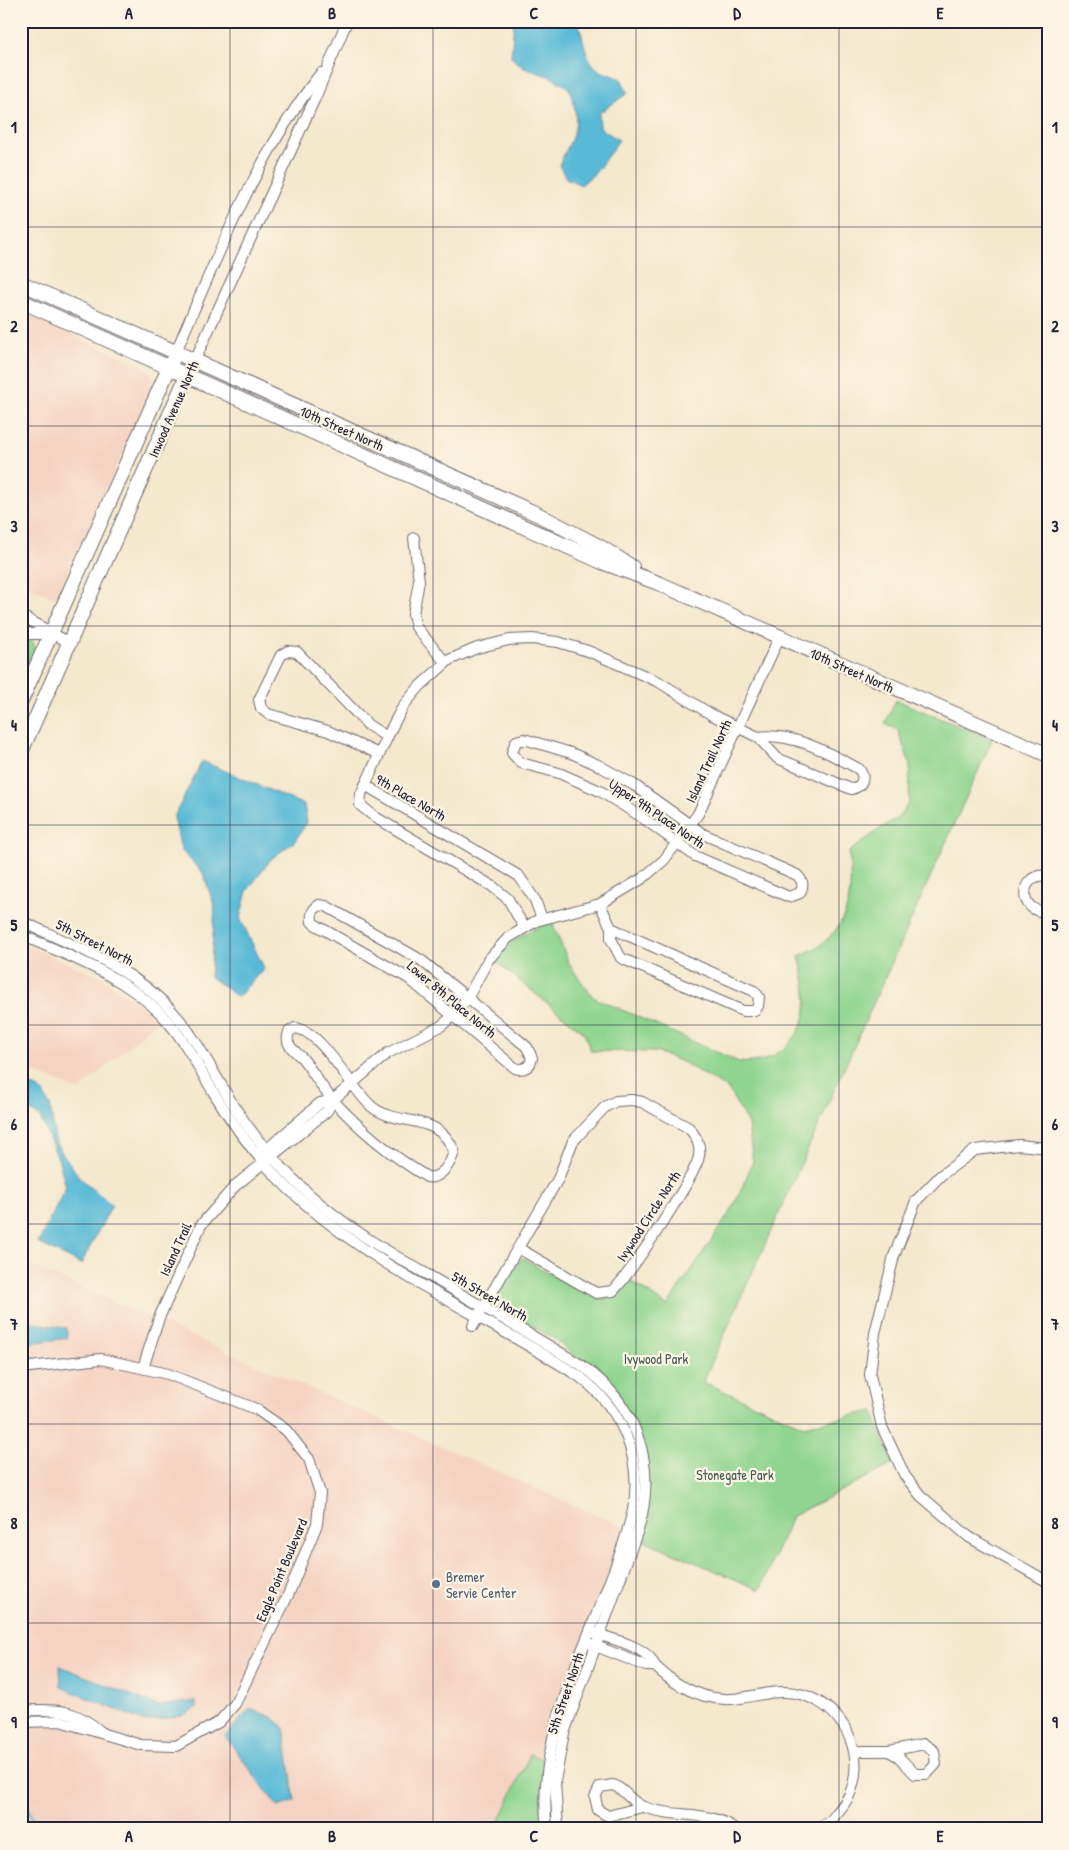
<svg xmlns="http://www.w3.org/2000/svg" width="1069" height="1850" font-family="'Patrick Hand',sans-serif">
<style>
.built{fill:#f5d3c2}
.green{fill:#90d58f;stroke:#597c65}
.water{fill:#58bad7;stroke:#3d6e89}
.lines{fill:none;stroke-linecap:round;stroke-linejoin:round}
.stream{stroke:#58bad7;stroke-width:2}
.minor-casing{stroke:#6c676e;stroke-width:12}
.major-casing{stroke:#6c676e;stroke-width:16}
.minor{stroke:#fff;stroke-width:10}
.major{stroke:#fff;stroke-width:14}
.grid{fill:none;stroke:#22223b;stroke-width:1;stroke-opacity:0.55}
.service-dot{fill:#5c6f8a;stroke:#fcf5e5;stroke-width:2}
.labels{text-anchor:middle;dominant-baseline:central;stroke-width:4.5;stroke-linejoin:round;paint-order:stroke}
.street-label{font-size:14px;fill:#22223b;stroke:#fcf5e5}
.park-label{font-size:14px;fill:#435854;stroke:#fcf5e5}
.service-label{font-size:14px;fill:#4e5e75;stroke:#fcf5e5;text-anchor:start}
.neatline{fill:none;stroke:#22223b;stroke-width:2}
.grid-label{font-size:16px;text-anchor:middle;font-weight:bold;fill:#22223b}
</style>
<rect width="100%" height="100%" fill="#fcf5e5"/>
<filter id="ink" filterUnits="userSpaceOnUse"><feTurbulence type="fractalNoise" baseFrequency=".02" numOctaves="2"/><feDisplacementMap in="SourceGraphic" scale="10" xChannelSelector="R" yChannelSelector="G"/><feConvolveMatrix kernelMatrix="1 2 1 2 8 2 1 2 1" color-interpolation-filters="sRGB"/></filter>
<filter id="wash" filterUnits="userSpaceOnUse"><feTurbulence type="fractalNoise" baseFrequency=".0096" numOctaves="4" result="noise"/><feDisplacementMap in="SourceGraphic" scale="20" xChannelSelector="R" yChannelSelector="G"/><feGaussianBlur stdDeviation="1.12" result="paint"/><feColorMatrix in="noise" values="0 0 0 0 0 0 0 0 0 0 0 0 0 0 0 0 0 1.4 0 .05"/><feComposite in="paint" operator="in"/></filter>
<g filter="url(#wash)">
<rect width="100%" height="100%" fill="#f4e8cd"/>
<!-- built -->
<g class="built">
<path d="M21,311L145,367L151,373L153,380L148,397L57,599L21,583Z"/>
<path d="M21,943L104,979L160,1018L79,1091L21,1066Z"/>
<path d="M21,1261L624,1527L549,1736L544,1760L530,1754L496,1829H21Z"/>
</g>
<!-- green -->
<g class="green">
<path d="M21,635L33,642L36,649L21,683Z"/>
<path d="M896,700L992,740L703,1382L804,1426L873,1411L893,1464L792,1516L760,1590L639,1538L647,1455L615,1389L553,1338L494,1303L508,1275L522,1258C540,1267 588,1300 606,1299C616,1298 623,1287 628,1279L667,1306L733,1208L753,1162L748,1124L728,1089L684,1063L657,1052L591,1051L584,1033L494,960C511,941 527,930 552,922L570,966L593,997L739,1062C771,1066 802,1042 806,1009C808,991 803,973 799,956C807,952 817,948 823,943C853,919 852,886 849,852L881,828L898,818L909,803L910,764L898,730L885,724Z"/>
<path d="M530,1754L544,1760L542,1784L543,1829H496Z"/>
</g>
<!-- water -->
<g class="water">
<path d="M514,21H578C583,36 585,61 599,70C605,74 614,75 621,79L628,93L599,113L600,128L619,140L596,172L581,185L566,178L559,165C575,132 582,125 569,88L551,77L524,68L511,57Z"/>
<path d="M21,405L29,428L21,462Z"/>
<path d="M202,761L304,805L307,822L295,841L271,859L247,891L240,918L264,968L238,997L210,977L215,908L203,873L181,850L174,817Z"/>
<path d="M21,1081L41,1090L50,1105L56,1144L80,1178L112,1205L81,1264L38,1243L66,1187L59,1161L40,1117L21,1105Z"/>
<path d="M21,1321L66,1328L68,1338L21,1344Z"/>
<path d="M60,1666L158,1706L195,1701L197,1707L182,1716L145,1722L61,1687Z"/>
<path d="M250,1709L272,1717L284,1727L295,1801L278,1807L225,1736Z"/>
</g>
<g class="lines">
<!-- stream -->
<path class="stream" d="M21,1754L27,1802L35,1829"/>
</g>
</g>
<g filter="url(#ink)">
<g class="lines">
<defs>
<g id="minor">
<path d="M175,354C215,261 258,152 321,73"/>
<path d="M194,362L316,96L347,21"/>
<path d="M414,538L419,581L413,614L416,627L445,662"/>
<path d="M21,616C39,624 52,635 69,642"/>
<path d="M21,630L31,634H50"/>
<path d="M524,739L571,753L596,764L634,785L703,834L797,875C803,881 804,885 800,893L789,897L695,856L640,816L600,791L559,773L521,763L512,753L516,741Z"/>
<path d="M379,754L328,731L268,714L261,708L259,700L281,655L288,651L297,652L368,725L387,737"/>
<path d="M365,785L519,876L535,900L542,919"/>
<path d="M1048,876C1018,871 1017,915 1048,911"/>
<path d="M600,904L611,928V939L621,958L743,1011H755L758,1006L759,997L754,991L611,928"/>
<path d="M319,905L326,906L421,960L527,1047L532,1058C531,1066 524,1071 515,1068L408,978L316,925L312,922C311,914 312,910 319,905Z"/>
<path d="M21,921C74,946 132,967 172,1011C198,1039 213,1074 234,1106C255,1139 281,1169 310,1195C346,1227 386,1251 428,1275C479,1305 530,1334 581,1365C637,1404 658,1464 638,1530L564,1733L555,1781L558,1829"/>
<path d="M524,927L508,899L492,886L375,817L360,805L361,794L393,725L404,705L420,686L449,660L477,648L509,640L532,639L558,642L588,651L659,682L712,715L758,737L777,758L851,789C862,787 866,778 859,769C829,753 792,732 758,737"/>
<path d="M21,935C72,957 125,976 164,1017C185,1040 198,1067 214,1093C238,1133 267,1171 302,1201C384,1274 489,1318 580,1377C622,1409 643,1457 633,1510C608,1614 533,1719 547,1829"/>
<path d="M295,1028C321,1030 350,1087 371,1106C397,1128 438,1111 454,1151C451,1164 440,1180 427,1177C392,1156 360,1130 332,1099C321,1087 313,1072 303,1059C294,1049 284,1046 289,1032Z"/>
<path d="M1048,1148L1019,1145L975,1150L940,1176L916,1201L894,1256L875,1333L870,1375L882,1427L905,1476L921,1496L969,1537L1048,1582"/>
<path d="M265,1156L266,1150L320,1103L333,1100L388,1053L441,1026L453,1016L468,997L488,960L508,938L536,921L600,904L643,878L664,860L698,814L779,638"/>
<path d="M473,1326L483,1308L558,1179L573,1141L605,1107L616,1101L632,1100L642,1102L689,1128C696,1136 701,1145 699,1156C696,1176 629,1275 613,1291L596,1293L518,1248"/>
<path d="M21,1368L101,1359L168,1374L256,1409L286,1430L309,1459L320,1493L317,1524L289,1593L235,1704L219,1722L176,1746L141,1745L60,1721L21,1722"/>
<path d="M143,1368L159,1318L201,1225L235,1186L327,1111L333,1100"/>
<path d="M594,1633C611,1639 637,1644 650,1658C652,1660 653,1664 656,1667C669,1680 686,1690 705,1696C737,1705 754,1692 783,1692C832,1692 867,1742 852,1788C847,1805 834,1814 825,1829"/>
<path d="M591,1644L646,1666H654"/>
<path d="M21,1711C54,1708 76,1709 101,1732"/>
<path d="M855,1751H889L924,1744L934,1751L936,1764L927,1774H915L899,1757L889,1751"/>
<path d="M642,1807L608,1816L598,1810L595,1797L600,1787L613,1785C625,1789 631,1803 644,1807C674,1819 708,1809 735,1829"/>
<path d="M815,1829L829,1822"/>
</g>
<g id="major">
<path d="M21,283L537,514L602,548L632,567"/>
<path d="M21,301L602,562L658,583L1048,755"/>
<path d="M21,701L172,361"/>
<path d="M21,752L190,369"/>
</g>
</defs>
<!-- minor casing -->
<use href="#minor" class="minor-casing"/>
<!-- major casing -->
<use href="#major" class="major-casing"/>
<!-- minor -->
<use href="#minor" class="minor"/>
<!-- major -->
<use href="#major" class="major"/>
</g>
</g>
<!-- grid -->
<path class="grid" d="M230,21V1829M433,21V1829M636,21V1829M839,21V1829M21,227H1048M21,426H1048M21,626H1048M21,825H1048M21,1025H1048M21,1224H1048M21,1424H1048M21,1623H1048"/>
<!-- markers -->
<circle class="service-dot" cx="436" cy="1584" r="5"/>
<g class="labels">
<!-- street labels -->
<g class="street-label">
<text transform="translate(173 409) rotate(-66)">Inwood Avenue North</text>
<text transform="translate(342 428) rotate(24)">10th Street North</text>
<text transform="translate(852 670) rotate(24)">10th Street North</text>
<text transform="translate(708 761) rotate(-65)">Island Trail North</text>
<text transform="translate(411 797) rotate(30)">9th Place North</text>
<text transform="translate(657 813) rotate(34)">Upper 9th Place North</text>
<text transform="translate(95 942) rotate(27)">5th Street North</text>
<text transform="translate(452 999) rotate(40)">Lower 8th Place North</text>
<text transform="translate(648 1216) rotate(-57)">Ivywood Circle North</text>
<text transform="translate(175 1249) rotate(-65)">Island Trail</text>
<text transform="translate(490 1296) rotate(30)">5th Street North</text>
<text transform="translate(281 1570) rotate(-67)">Eagle Point Boulevard</text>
<text transform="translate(565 1693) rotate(-71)">5th Street North</text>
</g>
<!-- park labels -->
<g class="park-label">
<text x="656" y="1358">Ivywood Park</text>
<text x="735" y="1474">Stonegate Park</text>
</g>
<!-- service labels -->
<g class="service-label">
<text x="446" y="1576">Bremer<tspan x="446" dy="16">Servie Center</tspan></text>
</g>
</g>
<!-- margin -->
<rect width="1069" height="1850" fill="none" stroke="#fcf5e5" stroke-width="55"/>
<rect x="28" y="28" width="1014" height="1794" class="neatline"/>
<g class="grid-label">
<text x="129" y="19">A</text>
<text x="332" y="19">B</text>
<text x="534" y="19">C</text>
<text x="737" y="19">D</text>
<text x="940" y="19">E</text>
<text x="14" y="133">1</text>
<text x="1055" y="133">1</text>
<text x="14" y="332">2</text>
<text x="1055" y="332">2</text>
<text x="14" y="532">3</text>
<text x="1055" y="532">3</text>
<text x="14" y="731">4</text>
<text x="1055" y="731">4</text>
<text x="14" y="931">5</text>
<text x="1055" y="931">5</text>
<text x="14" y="1130">6</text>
<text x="1055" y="1130">6</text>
<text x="14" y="1330">7</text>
<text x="1055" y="1330">7</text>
<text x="14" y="1529">8</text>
<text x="1055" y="1529">8</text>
<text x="14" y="1728">9</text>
<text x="1055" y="1728">9</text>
<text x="129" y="1842">A</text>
<text x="332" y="1842">B</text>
<text x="534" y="1842">C</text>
<text x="737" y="1842">D</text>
<text x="940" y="1842">E</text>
</g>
</svg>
